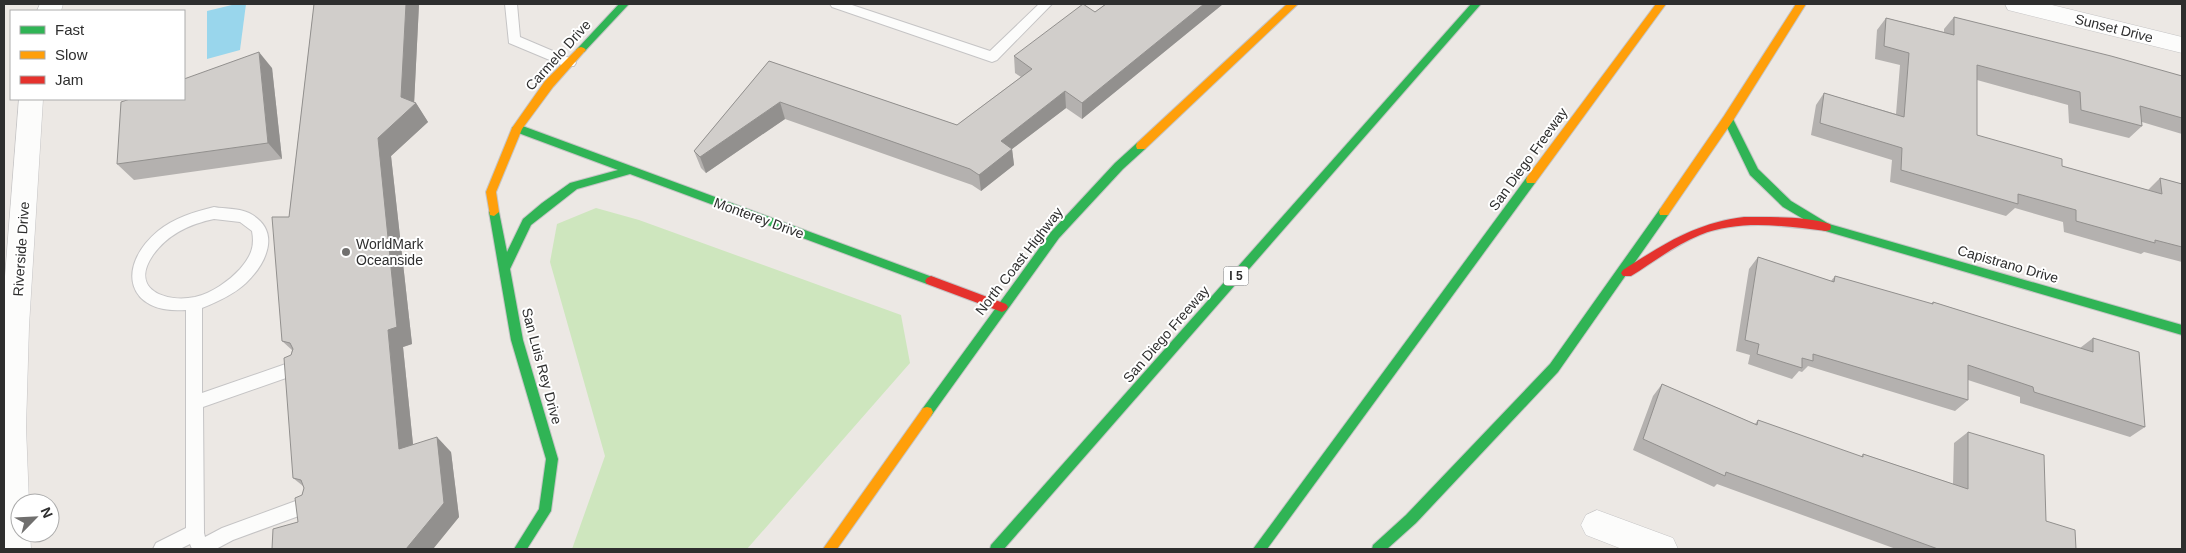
<svg xmlns="http://www.w3.org/2000/svg" width="2186" height="553" font-family="Helvetica,sans-serif">
<style>
.green{fill:#cee6be}
.water{fill:#99d6ec}
.lines{fill:none;stroke-linecap:round;stroke-linejoin:round}
.lane-casing{stroke:#c5c4c5;stroke-width:2}
.street-casing{stroke:#c5c4c5;stroke-width:1}
.fast-casing{stroke:#c5c4c5;stroke-width:2}
.slow-casing{stroke:#c5c4c5;stroke-width:2}
.jam-casing{stroke:#c5c4c5;stroke-width:2}
.lane{fill:#fcfcfb;fill-rule:evenodd}
.street{fill:#fcfcfb;fill-rule:evenodd}
.fast{fill:#30b455;fill-rule:evenodd}
.slow{fill:#ff9f0a;fill-rule:evenodd}
.jam{fill:#e5322d;fill-rule:evenodd}
.wall{fill:#b4b1af}
.shaded-wall{fill:#92908e}
.building{fill:#d1cecb;stroke:#92908e}
.poi-dot{fill:#706f6e;stroke:#fff;stroke-width:2}
.labels{text-anchor:middle;dominant-baseline:central;stroke-width:4;stroke-linejoin:round;paint-order:stroke}
.shield{fill:#fff;stroke:#6d6d6d;stroke-width:1}
.shield-label{font-size:12px;font-weight:bold;fill:#2e2e2e}
.street-label{font-size:14px;fill:#2e2e2e;stroke:#fff}
.poi-label{font-size:14px;fill:#2e2e2e;stroke:#fff;text-anchor:start}
</style>
<rect width="100%" height="100%" fill="#ece8e4"/>
<!-- green -->
<path class="green" d="M596,208L639,220L901,315L910,363L747,549H572L605,456L550,262L557,224Z"/>
<!-- water -->
<path class="water" d="M236,4H246L240,50L207,59V11Z"/>
<g class="lines">
<defs>
<g id="lane">
<path d="M505,4H517L520,37L574,60L576,63L574,66H564L509,43Z"/>
<path d="M830,4H849L990,51L1039,4H1052L997,60L992,62L832,7Z"/>
<path d="M214,207C225,209 239,208 249,213C282,230 267,263 246,283C233,295 217,302 202,308V393L300,359L306,361L308,366L306,371L203,407L204,533L205,537L222,528L312,495L318,497L320,503L318,509L233,540L216,549H192L190,544L180,549H153L156,543L186,528V310C127,315 115,267 158,231C174,218 194,212 214,207ZM214,219L240,222L252,231C255,247 251,256 240,269C229,281 212,293 195,297C166,303 129,290 153,255C168,234 190,224 214,219Z"/>
</g>
<g id="street">
<path d="M40,4H63L61,11H37Z"/>
<path d="M2005,4H2048L2182,37V53L2016,12L2008,10Z"/>
<path d="M19,99H43L29,326L26,427L29,503H20V533H30L31,549H4V289Z"/>
<path d="M1597,510L1673,538L1678,549H1622L1586,535L1581,525L1586,515Z"/>
</g>
<g id="fast">
<path d="M619,4H629L584,52H578L576,50L578,48Z"/>
<path d="M1471,4H1481L1004,549H990L991,545Z"/>
<path d="M1728,115L1733,119L1758,169L1791,201L1829,224L2182,325V335L1822,230L1783,207L1750,175L1723,119Z"/>
<path d="M517,124L935,278L937,281L935,284H927L630,174L577,189L531,225L510,269L523,340L558,459L551,511L527,549H514L539,509L546,459L511,340L489,212L494,208L499,212L507,252L523,219L542,203L570,183L618,170L513,131L512,128Z"/>
<path d="M1141,142L1145,143L1146,146L1145,149L1123,169L1059,238L931,416L927,417L923,416L921,412L923,408L1051,232L1115,163L1137,143Z"/>
<path d="M1531,176L1536,180L1535,183L1267,549H1253L1527,177Z"/>
<path d="M1664,208L1668,209L1669,212L1668,215L1558,372L1416,523L1387,549H1372L1373,545L1406,515L1550,364L1660,209Z"/>
</g>
<g id="slow">
<path d="M1287,4H1298L1145,149H1137L1136,146L1137,143Z"/>
<path d="M1656,4H1666L1535,183H1527L1526,180L1527,177Z"/>
<path d="M1796,4H1806L1732,122L1668,215H1660L1659,212L1660,209L1724,116Z"/>
<path d="M581,47L584,48L586,50L584,52L553,87L522,129L496,192L499,212L494,216L490,215L486,192L512,128L545,81L578,48Z"/>
<path d="M927,407L931,408L933,412L931,416L837,549H823L923,408Z"/>
</g>
<g id="jam">
<path d="M1744,217C1769,217 1807,216 1830,224L1831,227L1830,230L1826,231C1785,226 1740,219 1700,235C1675,245 1654,262 1631,276H1623L1621,273L1623,270C1664,244 1695,223 1744,217Z"/>
<path d="M931,276L1006,304L1008,307L1006,310L1002,312L927,284L925,281L927,278Z"/>
</g>
</defs>
<!-- lane casing -->
<use href="#lane" class="lane-casing"/>
<!-- street casing -->
<use href="#street" class="street-casing"/>
<!-- fast casing -->
<use href="#fast" class="fast-casing"/>
<!-- slow casing -->
<use href="#slow" class="slow-casing"/>
<!-- jam casing -->
<use href="#jam" class="jam-casing"/>
<!-- lane -->
<use href="#lane" class="lane"/>
<!-- street -->
<use href="#street" class="street"/>
<!-- fast -->
<use href="#fast" class="fast"/>
<!-- slow -->
<use href="#slow" class="slow"/>
<!-- jam -->
<use href="#jam" class="jam"/>
</g>
<!-- wall -->
<g class="wall">
<path d="M314,4H419L414,103H416L428,122L391,156L412,344L403,347L413,444L451,452L459,517L433,549H272L298,522L302,495L304,488L303,486L293,478L291,355L292,350L282,341L289,217Z"/>
<path d="M1106,4H1223L1082,119L1066,108L1012,149L1014,165L981,191L972,185L785,119L706,173L701,168L694,151L769,61L957,125L1021,77L1015,73L1014,56L1095,12Z"/>
<path d="M1954,17L2182,76V134L2142,122V126L2129,138L2069,123L2068,105L1977,80V135L2062,166L2148,190L2160,178L2182,184V262L2144,252L2141,254L2064,232L2063,222L2015,208L2006,216L1890,182L1892,160L1811,135L1816,105L1824,93L1896,114L1900,65L1875,59L1877,30L1886,18L1944,32V29Z"/>
<path d="M272,68L282,159L134,180L117,164Z"/>
<path d="M1758,257L1831,281L1835,276L1931,304L1933,302L2080,348L2093,338L2145,427L2130,437L2020,403V397L1968,380V400L1955,411L1808,366L1802,372L1799,371L1792,379L1748,364L1750,355L1736,351L1749,269Z"/>
<path d="M1662,384L1755,424L1758,420L1861,457L1863,454L1953,484L1954,443L1968,432L2046,521L2076,549H1896L1717,484L1714,487L1633,450L1653,396Z"/>
</g>
<!-- shaded-wall -->
<g class="shaded-wall">
<path d="M406,4H419L414,105L416,103L428,122L391,156L412,344L403,347L415,464L399,449L388,330L378,138L401,97Z"/>
<path d="M1204,4H1223L1082,119V103Z"/>
<path d="M259,52L272,68L282,159L268,143Z"/>
<path d="M1065,91L1066,108L1012,149L1014,165L981,191L979,175L1001,141Z"/>
<path d="M780,102L785,119L706,173L700,157Z"/>
<path d="M437,437L451,452L459,517L433,549H406Z"/>
</g>
<!-- building -->
<g class="building">
<path d="M314,4H406L401,97L416,103L378,138L397,327L388,330L399,449L437,437L444,503L406,549H272L273,529L298,522L295,498L302,495L304,488L301,480L293,478L284,358L291,355L293,349L290,343L282,341L272,217H289Z"/>
<path d="M1083,4L1095,12L1106,4H1204L1082,103L1065,91L1001,141L1012,149L979,175L970,169L780,102L700,157L694,151L769,61L957,125L1032,69L1014,56Z"/>
<path d="M1954,17L2111,56L2182,76V118L2140,106L2142,126L2081,110L2080,92L1977,65V135L2062,159V166L2162,194L2160,178L2182,184V247L2155,240V243L2076,221V210L2018,194V204L1901,170L1902,148L1820,123L1824,93L1904,117L1909,53L1884,46L1886,18L1954,35Z"/>
<path d="M259,52L268,143L117,164L121,102L130,99H184V79Z"/>
<path d="M1758,257L1834,282L1835,276L1933,304V302L2093,352V338L2139,352L2145,427L2034,392L2033,387L1968,365V400L1813,354V361L1802,358V368L1757,354L1759,344L1745,340Z"/>
<path d="M1662,384L1757,425L1758,420L1863,457V454L1968,489V432L2044,455L2046,521L2075,530L2076,549H1938L1726,472L1725,476L1643,439Z"/>
</g>
<!-- markers -->
<circle class="poi-dot" cx="346" cy="252" r="5"/>
<g class="labels">
<!-- shield labels -->
<rect class="shield" x="1223.5" y="266.5" width="25" height="19" rx="4"/>
<g class="shield-label">
<text x="1236" y="276">I 5</text>
</g>
<!-- street labels -->
<g class="street-label">
<text transform="translate(2114 28) rotate(14)">Sunset Drive</text>
<text transform="translate(558 55) rotate(-48)">Carmelo Drive</text>
<text transform="translate(1528 159) rotate(-54)">San Diego Freeway</text>
<text transform="translate(759 218) rotate(20)">Monterey Drive</text>
<text transform="translate(21 249) rotate(-86)">Riverside Drive</text>
<text transform="translate(1019 261) rotate(-52)">North Coast Highway</text>
<text transform="translate(2008 264) rotate(16)">Capistrano Drive</text>
<text transform="translate(1166 334) rotate(-49)">San Diego Freeway</text>
<text transform="translate(542 366) rotate(75)">San Luis Rey Drive</text>
</g>
<!-- poi labels -->
<g class="poi-label">
<text x="356" y="244">WorldMark<tspan x="356" dy="16">Oceanside</tspan></text>
</g>
</g>
<!-- border -->
<rect width="2186" height="553" fill="none" stroke="#2e2e2e" stroke-width="10"/>
<!-- legend -->
<rect x="10" y="10" width="175" height="90" fill="#ffffff" stroke="#ababab"/>
<rect x="20" y="26" width="25" height="8" fill="#30b455" stroke="#ababab"/>
<text x="55" y="35" font-size="15" fill="#2e2e2e">Fast</text>
<rect x="20" y="51" width="25" height="8" fill="#ff9f0a" stroke="#ababab"/>
<text x="55" y="60" font-size="15" fill="#2e2e2e">Slow</text>
<rect x="20" y="76" width="25" height="8" fill="#e5322d" stroke="#ababab"/>
<text x="55" y="85" font-size="15" fill="#2e2e2e">Jam</text>
<!-- north arrow -->
<g transform="translate(35 518) rotate(66)"><circle r="24" fill="#ffffff" stroke="#ababab"/>
<path d="M0-4L9 19L0 12L-9 19Z" fill="#706f6e"/>
<text y="-8" font-size="14" font-weight="bold" text-anchor="middle" fill="#2e2e2e">N</text>
</g>
</svg>
